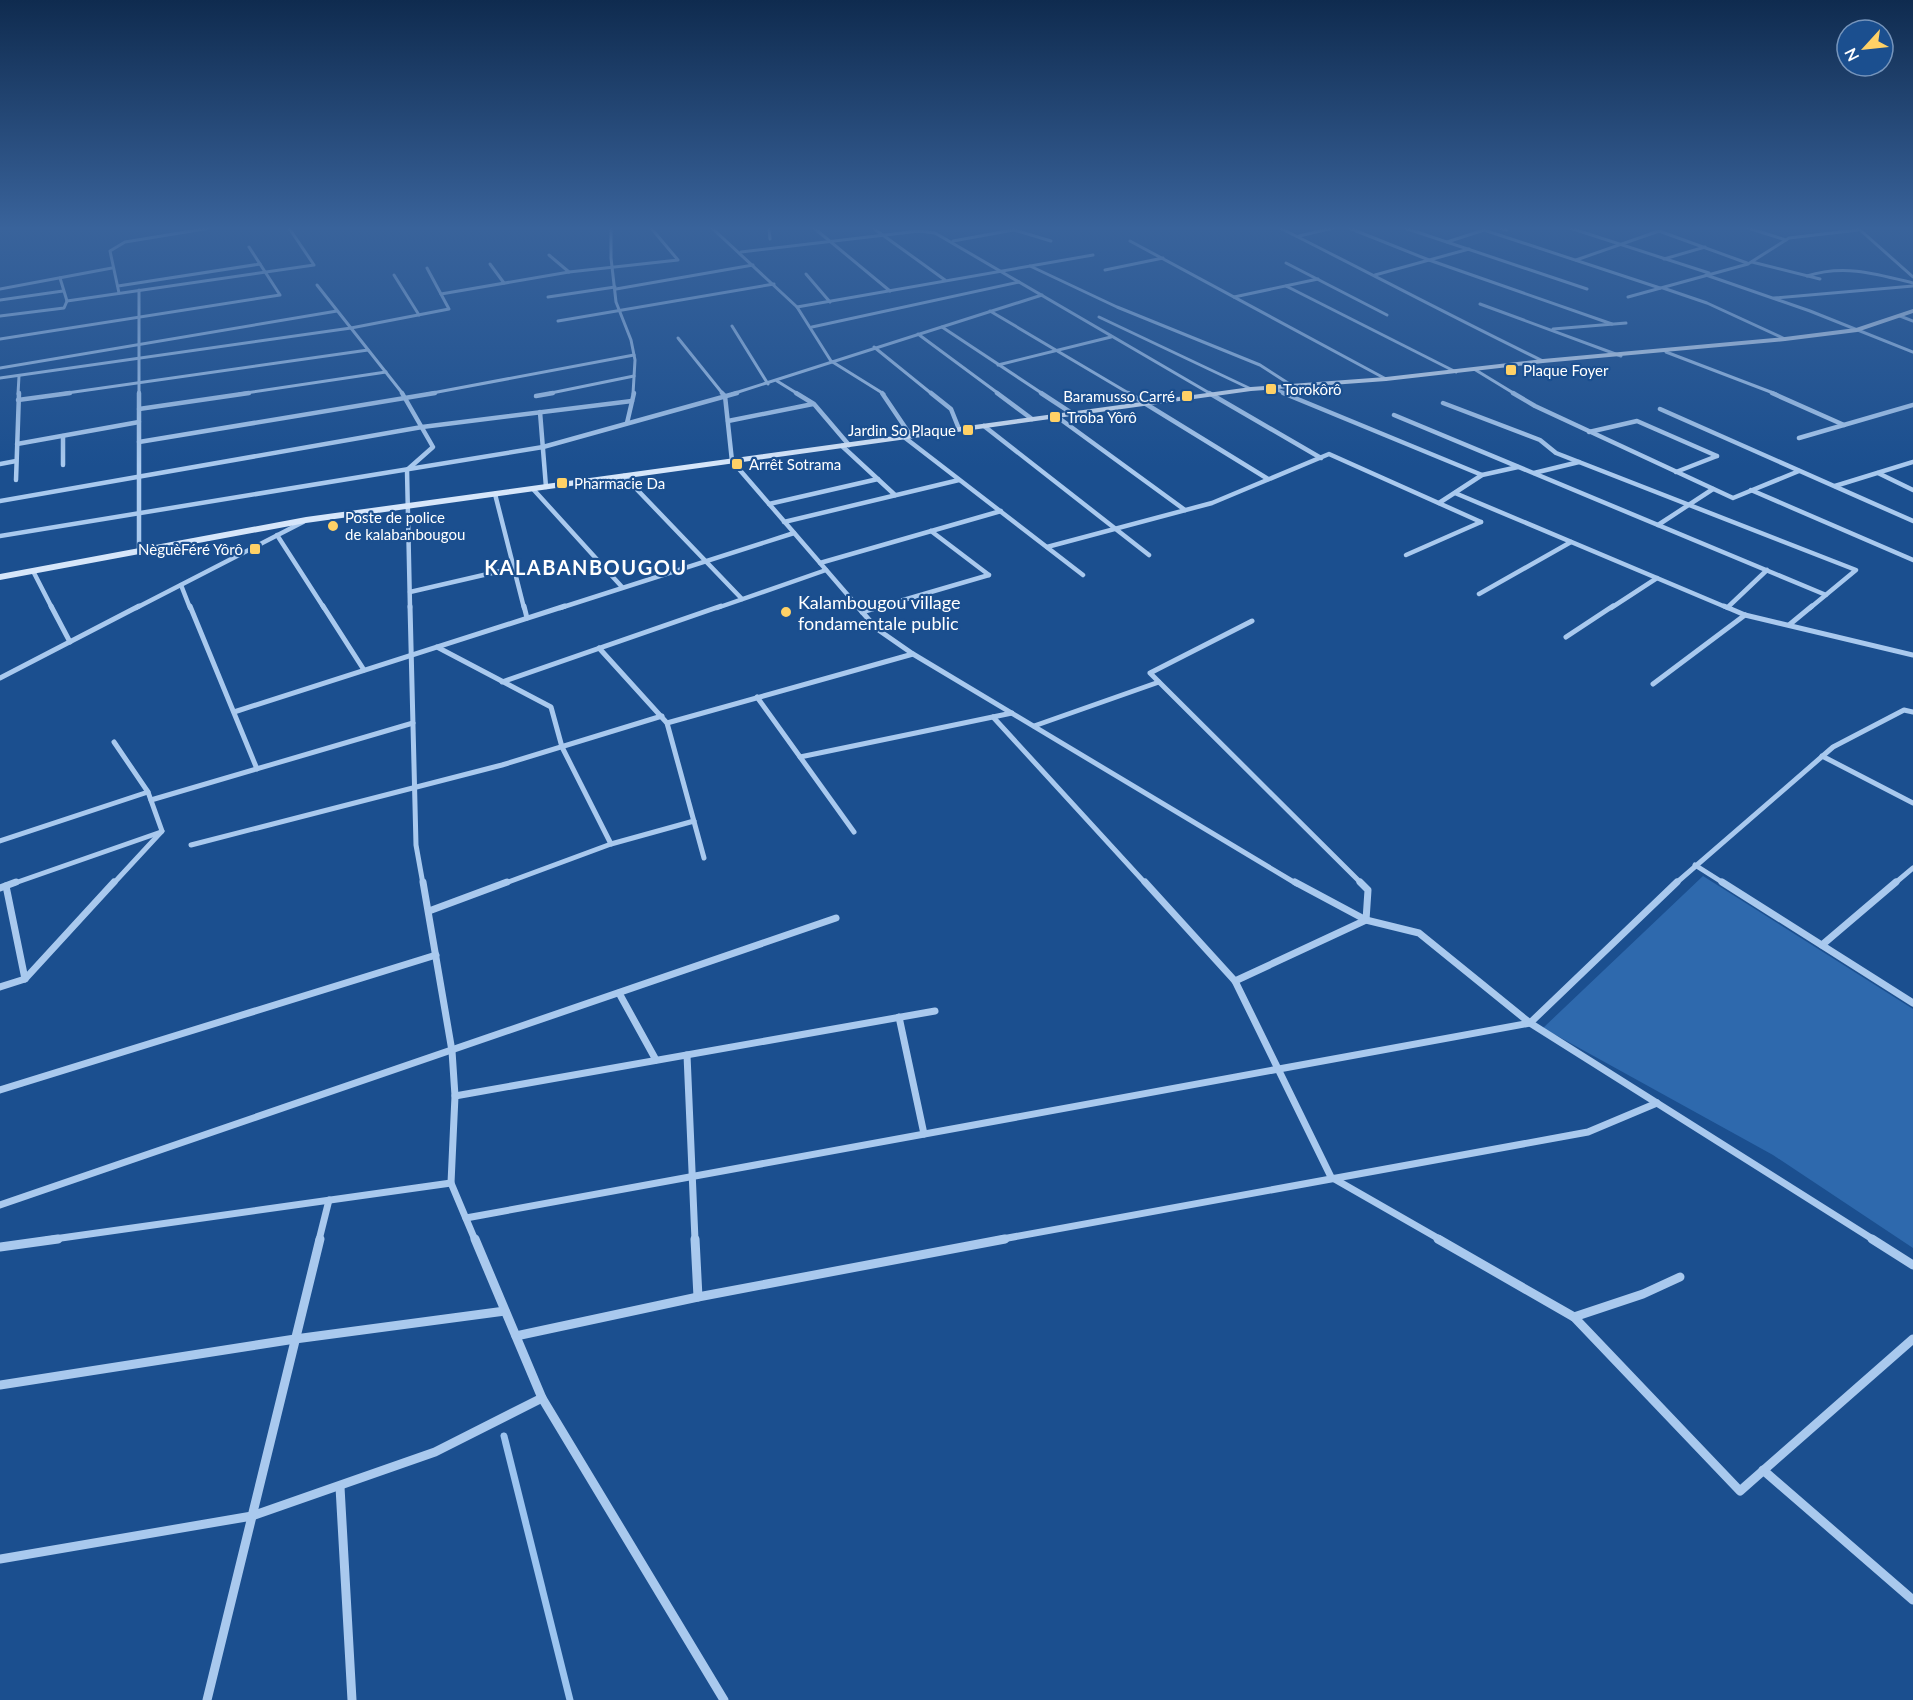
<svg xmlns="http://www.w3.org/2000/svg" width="1913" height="1700" font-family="Lato,sans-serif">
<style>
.green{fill:#2e69ad}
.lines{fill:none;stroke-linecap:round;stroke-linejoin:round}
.stream{stroke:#9cc4f0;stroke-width:7}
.street-far4{stroke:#a9c9ee;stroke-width:3}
.street-far3{stroke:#a9c9ee;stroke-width:4.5}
.street-far2{stroke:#a9c9ee;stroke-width:5}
.street-far1{stroke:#a9c9ee;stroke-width:7}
.street{stroke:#a9c9ee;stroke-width:9}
.secondary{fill:#d6e6fa;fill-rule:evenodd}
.poi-dot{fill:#ffd166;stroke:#1b4f8f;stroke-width:2}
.labels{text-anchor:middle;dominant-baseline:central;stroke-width:4.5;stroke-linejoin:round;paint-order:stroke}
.far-poi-label{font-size:15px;fill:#fff;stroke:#1b4f8f;text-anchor:start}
.poi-label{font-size:18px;fill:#fff;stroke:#1b4f8f;text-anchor:start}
.far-district-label{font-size:20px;font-weight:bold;letter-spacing:1.5px;fill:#fff;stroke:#1b4f8f}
</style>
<rect width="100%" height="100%" fill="#1b4f8f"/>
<!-- green -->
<path class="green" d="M1703,876L1913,1009V1248L1773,1155L1543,1028Z"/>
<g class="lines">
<!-- stream -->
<path class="stream" d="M504,1436L570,1700"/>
<!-- street-far4 -->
<g class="street-far4">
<path d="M611,228V258L616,302L631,340L635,360L633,394"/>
<path d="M712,228L797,307L831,361L884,394"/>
<path d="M769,228L770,239"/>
<path d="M814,228L890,291"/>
<path d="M873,228L945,280"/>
<path d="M1280,228C1368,272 1454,318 1543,361"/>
<path d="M1349,228L1429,260L1612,324"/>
<path d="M1405,228L1587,289"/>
<path d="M1500,228L1507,230"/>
<path d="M1570,228L1709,273"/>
<path d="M1748,228L1786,240"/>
<path d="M1858,228L1913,277"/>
<path d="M1011,229L1051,241"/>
<path d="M1299,236L1333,228"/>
<path d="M953,241L1013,230"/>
<path d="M1130,241L1386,379"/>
<path d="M1447,242L1484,230L1660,288"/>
<path d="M741,252L919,231L935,233L1211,394"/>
<path d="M549,255L569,272"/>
<path d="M1664,259L1705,247"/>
<path d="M1576,260L1659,231L1747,263"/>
<path d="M1752,262L1820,279"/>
<path d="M1286,263L1387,315"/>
<path d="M490,264L504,283"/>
<path d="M1030,266L1117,307L1260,365L1291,385"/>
<path d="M1105,270L1163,258"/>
<path d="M806,274L830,302"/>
<path d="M394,275L419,315"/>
<path d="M1375,275L1469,249"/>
<path d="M1706,275L1810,311L1913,352"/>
<path d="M1807,276C1844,264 1877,274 1913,283"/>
<path d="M317,285L403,394"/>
<path d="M118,286L260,264"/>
<path d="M1286,286L1456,372"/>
<path d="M1663,288L1707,303L1785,339"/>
<path d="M0,289L112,268"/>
<path d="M616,289L753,265"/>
<path d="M139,290V394"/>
<path d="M119,293L110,251L125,242L210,228"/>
<path d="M441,294L569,272L678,260L651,228"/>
<path d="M548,297L615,287"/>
<path d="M1234,297L1318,279"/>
<path d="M1628,297L1748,264L1789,238L1858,230"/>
<path d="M1774,298L1913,286"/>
<path d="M0,300L63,291"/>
<path d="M67,301L314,265L289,228"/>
<path d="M1480,304L1621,356"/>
<path d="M797,307L1093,255"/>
<path d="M990,311L1130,394"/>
<path d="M0,316L64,308L67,301L60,278"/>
<path d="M1900,316L1913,321"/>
<path d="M1099,317L1251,389"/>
<path d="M558,321L774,284"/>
<path d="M732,326L768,384"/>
<path d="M812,327L1019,282"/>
<path d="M942,327L1043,394"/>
<path d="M1553,329L1626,323"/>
<path d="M918,334L999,394"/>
<path d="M678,338L723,394"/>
<path d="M0,339L280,295L249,247"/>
<path d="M874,347L932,394"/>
<path d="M1666,352L1776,394"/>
<path d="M998,365L1111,337"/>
<path d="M0,368L337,311"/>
<path d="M1474,369L1515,394"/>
<path d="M0,378L351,328L449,309L427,268"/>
<path d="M777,381L798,394"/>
<path d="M1270,387L1287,394"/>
<path d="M18,394L19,376"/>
<path d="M60,394L368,350"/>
<path d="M239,394L386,372"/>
<path d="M427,394L634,355"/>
<path d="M546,394L634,376"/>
<path d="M732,394L1042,295"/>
</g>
<!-- street-far3 -->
<g class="street-far3">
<path d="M139,393V552"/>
<path d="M402,393L433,447L407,470L410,608"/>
<path d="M722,393L725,396L732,461L859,608"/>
<path d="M796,393L814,404L849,445"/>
<path d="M882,393L911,436"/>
<path d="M931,393L951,409L959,429"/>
<path d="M997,393L1032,419"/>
<path d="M1041,393L1073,414"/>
<path d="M1128,393L1268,479"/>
<path d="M1209,393L1321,458"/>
<path d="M1283,393L1482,475"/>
<path d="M1513,393L1535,406L1733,498L1799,471"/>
<path d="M1772,393L1844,425"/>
<path d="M536,396L553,393"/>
<path d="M18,400L70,393"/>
<path d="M1443,403L1540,440L1556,453L1856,570L1810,608"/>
<path d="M139,409L249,393"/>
<path d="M1660,409L1913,521"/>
<path d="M540,412L546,487"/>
<path d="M1394,415L1826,595"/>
<path d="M1056,416L1185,510"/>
<path d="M728,421L813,404"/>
<path d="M627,423L634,393"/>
<path d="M984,426L1149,555"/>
<path d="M1589,432L1637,421L1717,456"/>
<path d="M63,436V465"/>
<path d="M904,437L1083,575"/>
<path d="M1799,438L1913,405"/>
<path d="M139,442L435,393"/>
<path d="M17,444L139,422"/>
<path d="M842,446L895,495"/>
<path d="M0,464L16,461"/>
<path d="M1676,472L1717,456"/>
<path d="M1534,473L1579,462"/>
<path d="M1878,473L1913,490"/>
<path d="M624,476L742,599"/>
<path d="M16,480L19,393"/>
<path d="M1835,486L1913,462"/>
<path d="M533,489L622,587"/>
<path d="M1751,490L1913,560"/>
<path d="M1455,493L1728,608"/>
<path d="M495,494L524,608"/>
<path d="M0,501L422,427L632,401"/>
<path d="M1439,503L1482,475L1518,467"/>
<path d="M769,504L878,479"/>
<path d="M784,522L959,480"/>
<path d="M1658,525L1713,489"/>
<path d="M931,531L989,575"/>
<path d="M277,535L324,608"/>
<path d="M0,536L543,447L737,393"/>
<path d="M1047,547L1212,503L1329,454L1481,522"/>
<path d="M1406,555L1481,522"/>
<path d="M820,563L1001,511"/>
<path d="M33,571L52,608"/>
<path d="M181,585L190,608"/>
<path d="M410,592L514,568"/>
<path d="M1479,594L1571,542"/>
<path d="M1728,607L1767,570"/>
<path d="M136,608L303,522"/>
<path d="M560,608L794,533"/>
<path d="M717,608L826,570"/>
<path d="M876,608L989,575"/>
<path d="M1611,608L1657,578"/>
</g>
<!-- street-far2 -->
<g class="street-far2">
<path d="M51,606L70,642"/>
<path d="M190,606L257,769"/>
<path d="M323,606L364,670"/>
<path d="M410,606L416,845L423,884"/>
<path d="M524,606L527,618"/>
<path d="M857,606L877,629L913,654L1297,884"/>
<path d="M1724,606L1745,615L1913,655"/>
<path d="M862,612L882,606"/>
<path d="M1252,621L1150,673L1362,884"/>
<path d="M1789,625L1812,606"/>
<path d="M1566,637L1613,606"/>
<path d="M437,647L551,707L562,747L611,844"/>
<path d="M599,648L667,723L704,858"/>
<path d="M0,678L139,606"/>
<path d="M502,682L721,606"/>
<path d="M1653,684L1745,615"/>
<path d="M757,697L854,832"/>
<path d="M234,712L565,606"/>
<path d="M993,717L1146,884"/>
<path d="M667,723L913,654"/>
<path d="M1034,726L1159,682"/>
<path d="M114,742L148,792L162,831"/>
<path d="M1822,756L1913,803"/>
<path d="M800,757L1012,713"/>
<path d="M151,800L413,723"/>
<path d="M0,841L148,792"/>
<path d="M191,845L502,765L662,716"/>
<path d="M1695,865L1725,884"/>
<path d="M12,884L161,832"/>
<path d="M113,884L162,831"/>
<path d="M503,884L611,844L694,821"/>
<path d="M1675,884L1833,747L1904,710L1913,712"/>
<path d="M1894,884L1913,868"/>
</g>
<!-- street-far1 -->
<g class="street-far1">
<path d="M423,882L452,1051L455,1096L451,1183L475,1240"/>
<path d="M1145,882L1235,981L1331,1177L1441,1240"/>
<path d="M1295,882L1366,920L1419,933L1530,1023L1874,1240"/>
<path d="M1722,882L1913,1003"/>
<path d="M6,886L25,979"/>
<path d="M0,888L16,882"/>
<path d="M429,911L507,882"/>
<path d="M1822,945L1896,882"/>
<path d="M1235,981L1366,920L1368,890L1360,882"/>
<path d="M0,987L25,979L114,882"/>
<path d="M619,993L656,1060"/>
<path d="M899,1017L924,1134"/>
<path d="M687,1055L695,1240"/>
<path d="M0,1090L436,955"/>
<path d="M455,1096L935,1011"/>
<path d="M0,1205L836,918"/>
<path d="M466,1218L1530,1023L1677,882"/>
<path d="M47,1240L451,1183"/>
<path d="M319,1240L329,1200"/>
<path d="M997,1240L1588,1132L1657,1103"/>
</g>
<!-- street -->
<g class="street">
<path d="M475,1239L542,1398L724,1700"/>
<path d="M695,1239L698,1297"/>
<path d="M1438,1239L1574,1317L1740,1491L1913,1339"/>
<path d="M1872,1239L1913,1265"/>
<path d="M0,1247L58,1239"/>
<path d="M1574,1317L1643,1294L1680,1277"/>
<path d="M516,1336L698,1297L1005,1239"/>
<path d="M0,1385L295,1339L505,1311"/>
<path d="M1763,1470L1913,1600"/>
<path d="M340,1487L352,1700"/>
<path d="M0,1559L252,1516L435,1452L542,1398"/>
<path d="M207,1700L320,1239"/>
</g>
<!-- secondary -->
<path class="secondary" d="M1913,309V313L1857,332L1785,341L1543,363L1386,381L1251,391L306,523L0,580V574L306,517L1251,387L1386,377L1543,359L1785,337L1856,328Z"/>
</g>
<!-- sky -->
<linearGradient id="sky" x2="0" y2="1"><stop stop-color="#0f2b4f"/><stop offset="0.49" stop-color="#39639b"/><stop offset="1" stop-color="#39639b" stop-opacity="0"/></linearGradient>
<rect width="1913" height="466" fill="url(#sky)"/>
<!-- markers -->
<g class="poi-dot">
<rect x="1505" y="364" width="12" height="12" rx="3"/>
<rect x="1265" y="383" width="12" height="12" rx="3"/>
<rect x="1181" y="390" width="12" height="12" rx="3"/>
<rect x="1049" y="411" width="12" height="12" rx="3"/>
<rect x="962" y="424" width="12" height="12" rx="3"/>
<rect x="731" y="458" width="12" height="12" rx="3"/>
<rect x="556" y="477" width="12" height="12" rx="3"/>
<circle cx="333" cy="526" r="6"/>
<rect x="249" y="543" width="12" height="12" rx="3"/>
<circle cx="786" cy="612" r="6"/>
</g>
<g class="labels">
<!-- far-poi labels -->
<g class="far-poi-label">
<text x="1523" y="370">Plaque Foyer</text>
<text x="1283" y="389">Torokôrô</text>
<text x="1175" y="396" text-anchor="end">Baramusso Carré</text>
<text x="1067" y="417">Troba Yôrô</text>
<text x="956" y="430" text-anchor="end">Jardin So Plaque</text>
<text x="749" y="464">Arrêt Sotrama</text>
<text x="574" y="483">Pharmacie Da</text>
<text x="345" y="517">Poste de police<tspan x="345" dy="17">de kalabanbougou</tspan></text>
<text x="243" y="549" text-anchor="end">NèguèFéré Yôrô</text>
</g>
<!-- poi labels -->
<g class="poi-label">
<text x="798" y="602">Kalambougou village<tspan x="798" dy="21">fondamentale public</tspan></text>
</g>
<!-- far-district labels -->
<g class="far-district-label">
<text x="586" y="567">KALABANBOUGOU</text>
</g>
</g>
<!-- north arrow -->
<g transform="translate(1865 48) rotate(243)"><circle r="28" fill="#1b4f8f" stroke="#7695bc" stroke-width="1.5"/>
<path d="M0-4.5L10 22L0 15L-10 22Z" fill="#ffd166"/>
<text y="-9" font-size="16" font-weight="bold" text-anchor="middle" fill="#ffffff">N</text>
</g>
</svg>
